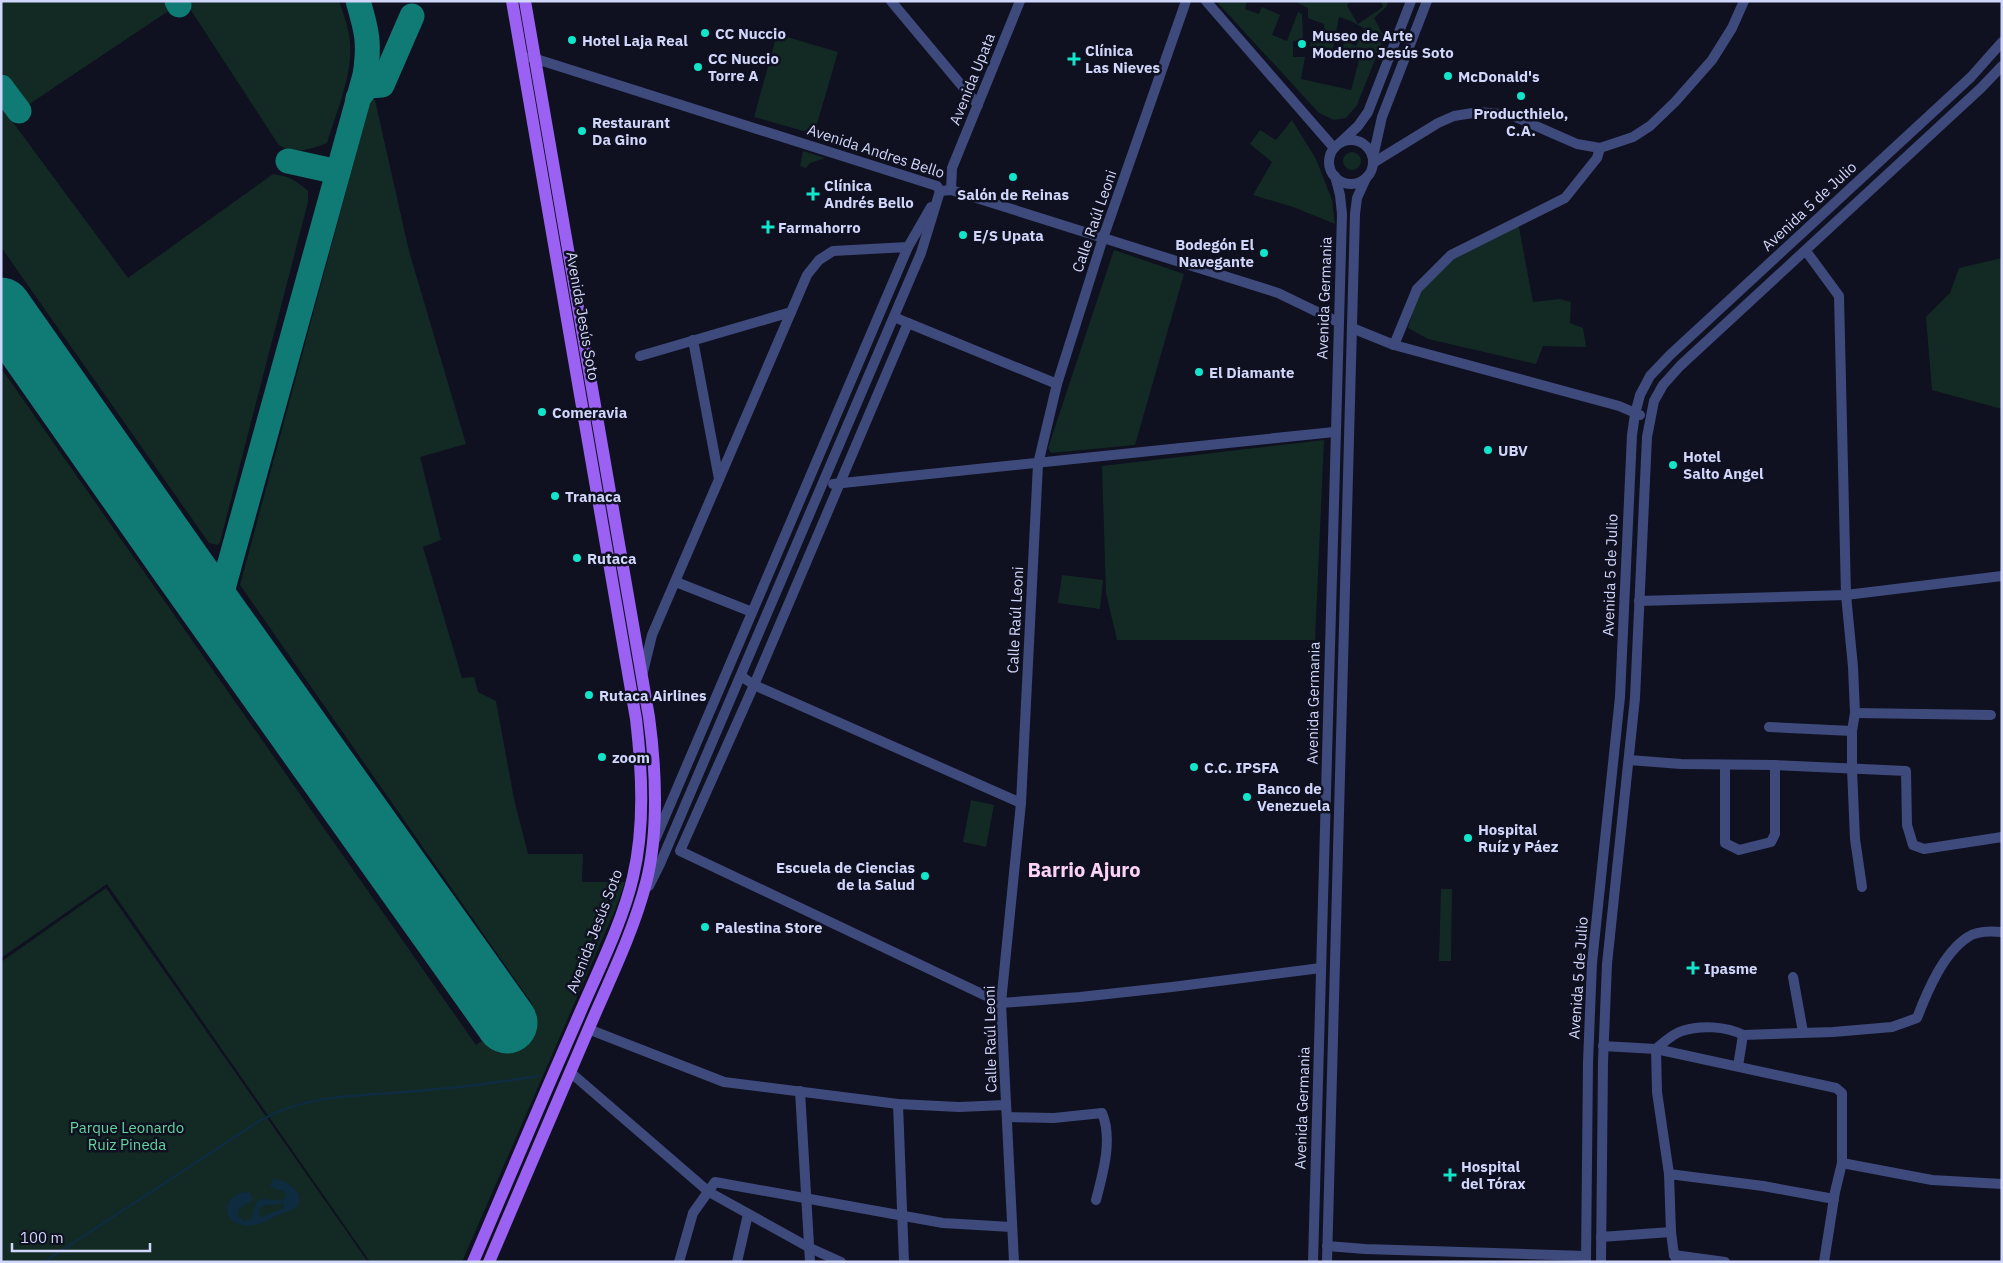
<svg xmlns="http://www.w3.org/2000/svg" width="2003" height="1263" font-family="'IBM Plex Sans',sans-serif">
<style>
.green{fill:#122a23}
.water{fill:#0f2b3f;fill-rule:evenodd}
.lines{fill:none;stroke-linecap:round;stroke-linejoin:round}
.stream{stroke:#0f2b3f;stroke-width:2.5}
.taxiway{stroke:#107b75;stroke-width:25}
.runway{stroke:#107b75;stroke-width:61}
.minor{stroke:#3e4a7b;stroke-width:10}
.major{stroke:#9a61f2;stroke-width:12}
.poi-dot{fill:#12e6ca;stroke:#0f1020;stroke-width:2}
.labels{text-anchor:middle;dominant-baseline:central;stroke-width:5;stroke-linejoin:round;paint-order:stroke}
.poi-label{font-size:15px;font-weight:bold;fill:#d1d7fb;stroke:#0f1020;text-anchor:start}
.street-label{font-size:15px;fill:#d1d7fb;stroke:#0f1020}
.park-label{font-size:15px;fill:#64d59e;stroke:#0f1020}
.district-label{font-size:20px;font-weight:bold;fill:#fcd3f6;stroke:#0f1020}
</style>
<rect width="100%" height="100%" fill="#0f1020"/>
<!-- green -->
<g class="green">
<path d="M1,1H166L170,10L28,105L1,71Z"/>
<path d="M185,1H339C344,15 349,29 350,43C353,74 336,113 327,143C311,149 292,156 278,144Z"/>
<path d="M1216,1H1247L1245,9L1259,14L1262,7L1280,15L1272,35L1287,41L1298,12L1302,14L1303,40L1293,41V57H1305L1301,79L1351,90L1359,61L1342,53L1344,41L1356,46L1365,29L1351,21L1339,17L1333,49L1311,50L1310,42L1325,38L1324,24L1308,18V8L1294,1H1349L1347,6L1358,24L1383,7L1381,1H1388L1387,6L1374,18L1384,37L1357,105L1346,118L1334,120L1319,113Z"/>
<path d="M777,34L838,52L814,134L754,117Z"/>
<path d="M371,99L375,100L409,251L466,444L420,457L441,540L423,547L462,678L474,677L478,692L496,701L514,799L528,854H583L582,882H625L615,910L462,1262H370L107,884L1,958V368L476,1045L533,1005L240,585Z"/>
<path d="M1,106L128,278L273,174C289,176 297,181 308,191V202L220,542L218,545L209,543L1,247Z"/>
<path d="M1292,120L1316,159L1332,200L1335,224L1293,207L1253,195L1272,162L1250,144L1260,130L1276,140Z"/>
<path d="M803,151L825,158L810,163L806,168L800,166Z"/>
<circle cx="1352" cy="161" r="9"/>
<path d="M1518,222L1533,302L1560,299L1571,302L1570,323L1583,328L1586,347L1543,346L1536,364L1428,339L1408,328L1421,284L1451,255Z"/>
<path d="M1114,250L1184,274L1135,445L1051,453L1048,448Z"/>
<path d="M2002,258V409L1932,390L1926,317L1950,293L1959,268Z"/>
<path d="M1324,440L1315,640H1117L1106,593L1102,466Z"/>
<path d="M1062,575L1103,580L1100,609L1058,603Z"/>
<path d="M971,800L994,805L986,847L963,842Z"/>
<path d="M106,888L368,1262H1V962Z"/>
<path d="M1441,889H1452L1451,961H1439Z"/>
</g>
<!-- water -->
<path class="water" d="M277,1179C290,1182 307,1195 296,1208L276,1216L263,1223L246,1226L233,1222L228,1215L227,1207C231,1196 238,1192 249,1192L253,1197L251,1202L242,1206L238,1211V1216L244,1221C256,1219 253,1209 257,1201C266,1196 273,1202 283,1200L286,1196L285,1192L270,1187L272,1180ZM283,1203L284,1207C279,1212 271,1211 264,1217L258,1215L261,1207C268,1203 275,1206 283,1203Z"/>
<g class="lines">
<!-- stream -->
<path class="stream" d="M44,1262L261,1120C311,1092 372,1096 428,1090C465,1087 501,1082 538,1076"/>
<!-- taxiway -->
<g class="taxiway">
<path d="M177,1L179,5"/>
<path d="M1,87L19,111"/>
<path d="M358,98L368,86L382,85L412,16"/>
<path d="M288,161L338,172"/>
<path d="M182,566C196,579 214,587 228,570"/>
<path d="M231,633C214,607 221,598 228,570L365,75C370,44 367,31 358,1"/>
</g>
<!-- runway -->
<path class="runway" d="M1,308L182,566L507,1023"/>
<!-- minor -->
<g class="minor">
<path d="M891,1L978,105"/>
<path d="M1206,1L1334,148"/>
<path d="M530,57L937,186L940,191L951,190L1278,293L1338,322"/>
<circle cx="1351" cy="162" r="22"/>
<path d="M1341,142L1358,126L1368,112L1411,1"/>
<path d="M1373,157L1382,117L1427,1"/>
<path d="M1373,163L1438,123L1454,116L1479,112L1511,115L1577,144L1600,148L1633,137L1650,126L1675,102L1712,60L1732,28L1744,1"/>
<path d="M951,190L952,168L1020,1"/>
<path d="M1806,251L1839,296L1846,595L1853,667L1855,713L1852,731V769L1855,839L1862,887"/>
<path d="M894,317L908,323L754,685L680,851L1001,1003L1080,997L1172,987L1321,968"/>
<path d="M908,323L1057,384"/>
<path d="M1352,328L1394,345L1619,406L1640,415"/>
<path d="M693,340L719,479"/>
<path d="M1394,345L1417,289L1451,255L1565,198L1597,158L1600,148"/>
<path d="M640,356L791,312"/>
<path d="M833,484L1334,432"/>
<path d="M676,582L752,612"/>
<path d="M1639,601L1846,595L2002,576"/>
<path d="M643,672L652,635L807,275L819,260L833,251L908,247"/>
<path d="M741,676L754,685L1021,803"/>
<path d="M1855,713L1991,715"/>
<path d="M1769,727L1852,731"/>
<path d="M1629,760L1681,764L1775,765L1906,771L1907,825L1913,845L1924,849L2002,837"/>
<path d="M1725,765V843L1739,850L1771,842L1775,834V765"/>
<path d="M655,840L908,247L931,207"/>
<path d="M649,886L660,864L921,253L940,191"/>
<path d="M1793,977L1803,1032"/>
<path d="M588,1029L724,1082L898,1104L959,1107L1006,1105"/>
<path d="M1603,1046L1656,1049L1836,1088L1842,1093V1163L1835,1192L1824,1262"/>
<path d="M1738,1066L1743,1035"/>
<path d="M570,1072L709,1192L810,1248L841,1262"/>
<path d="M800,1091L810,1262"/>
<path d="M898,1104L904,1262"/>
<path d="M1007,1117L1054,1118L1102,1113C1113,1139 1103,1173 1096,1200"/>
<path d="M1842,1163L1932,1180L2002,1184"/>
<path d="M1669,1174L1763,1186L1834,1199"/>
<path d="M1601,1237L1671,1232"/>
<path d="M1327,1246L1365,1249L1586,1256"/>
<path d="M1674,1255L1725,1262"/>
<path d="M679,1262L693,1213L715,1182L943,1223L1011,1227"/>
<path d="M737,1262L748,1214"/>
<path d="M1014,1262L1001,1003L1021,803L1038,464L1057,384L1103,238L1186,1"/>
<path d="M1313,1262L1342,214L1340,195L1335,176"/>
<path d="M1327,1262L1355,214L1357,198L1366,178"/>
<path d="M1586,1262L1588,1062L1592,963L1620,697L1632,435L1635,414L1640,395L1650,376L1670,355L1971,77L2002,42"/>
<path d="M1601,1262L1603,1062L1607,964L1635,698L1647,437L1654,401L1663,385L1680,366L1981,88L2002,66"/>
<path d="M1678,1262L1674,1255L1671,1232L1669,1174L1657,1092L1656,1049C1663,1043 1672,1034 1682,1031C1700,1025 1726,1026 1743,1035L1833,1032L1892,1027L1917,1018C1927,992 1943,953 1968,937C1976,931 1992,931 2002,932"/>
</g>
<!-- major -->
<g class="major">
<path d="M473,1262C508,1179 543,1097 579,1015C597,973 623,921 633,877C645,826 642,771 636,719L512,1"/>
<path d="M489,1262C522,1184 555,1106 589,1028C609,981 633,933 646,883C659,833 656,768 649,717L525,1"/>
</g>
</g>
<!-- markers -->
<g class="poi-dot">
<circle cx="705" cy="33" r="5"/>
<circle cx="572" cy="40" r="5"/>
<circle cx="1302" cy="44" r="5"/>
<path d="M1071.5 51.5h5v5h5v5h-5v5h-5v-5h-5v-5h5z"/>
<circle cx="698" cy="67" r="5"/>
<circle cx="1448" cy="76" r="5"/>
<circle cx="1521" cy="96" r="5"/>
<circle cx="582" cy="131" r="5"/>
<circle cx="1013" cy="177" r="5"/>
<path d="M810.5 186.5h5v5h5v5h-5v5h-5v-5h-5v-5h5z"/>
<path d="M765.5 219.5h5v5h5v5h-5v5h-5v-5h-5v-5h5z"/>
<circle cx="963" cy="235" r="5"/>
<circle cx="1264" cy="253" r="5"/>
<circle cx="1199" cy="372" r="5"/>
<circle cx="542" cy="412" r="5"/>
<circle cx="1488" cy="450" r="5"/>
<circle cx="1673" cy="465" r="5"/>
<circle cx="555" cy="496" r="5"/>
<circle cx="577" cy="558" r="5"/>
<circle cx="589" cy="695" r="5"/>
<circle cx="602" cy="757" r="5"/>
<circle cx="1194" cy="767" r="5"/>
<circle cx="1247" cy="797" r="5"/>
<circle cx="1468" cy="838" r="5"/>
<circle cx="925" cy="876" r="5"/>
<circle cx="705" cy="927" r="5"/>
<path d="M1690.5 960.5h5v5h5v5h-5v5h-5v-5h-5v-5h5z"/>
<path d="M1447.5 1167.5h5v5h5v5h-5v5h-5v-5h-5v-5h5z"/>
</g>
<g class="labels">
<!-- poi labels -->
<g class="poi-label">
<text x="715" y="33">CC Nuccio</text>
<text x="1312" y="35">Museo de Arte<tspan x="1312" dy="17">Moderno Jesús Soto</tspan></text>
<text x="582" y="40">Hotel Laja Real</text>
<text x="1085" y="50">Clínica<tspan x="1085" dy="17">Las Nieves</tspan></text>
<text x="708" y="58">CC Nuccio<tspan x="708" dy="17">Torre A</tspan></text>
<text x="1458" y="76">McDonald's</text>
<text x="1521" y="113" text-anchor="middle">Producthielo,<tspan x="1521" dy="17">C.A.</tspan></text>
<text x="592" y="122">Restaurant<tspan x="592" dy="17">Da Gino</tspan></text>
<text x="824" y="185">Clínica<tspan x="824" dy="17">Andrés Bello</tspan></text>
<text x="1013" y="194" text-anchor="middle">Salón de Reinas</text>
<text x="778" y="227">Farmahorro</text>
<text x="973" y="235">E/S Upata</text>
<text x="1254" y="244" text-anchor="end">Bodegón El<tspan x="1254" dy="17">Navegante</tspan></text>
<text x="1209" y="372">El Diamante</text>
<text x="552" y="412">Comeravia</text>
<text x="1498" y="450">UBV</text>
<text x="1683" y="456">Hotel<tspan x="1683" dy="17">Salto Angel</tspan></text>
<text x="565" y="496">Tranaca</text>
<text x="587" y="558">Rutaca</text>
<text x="599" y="695">Rutaca Airlines</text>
<text x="612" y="757">zoom</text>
<text x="1204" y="767">C.C. IPSFA</text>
<text x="1257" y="788">Banco de<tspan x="1257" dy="17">Venezuela</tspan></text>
<text x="1478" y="829">Hospital<tspan x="1478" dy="17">Ruíz y Páez</tspan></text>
<text x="915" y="867" text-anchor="end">Escuela de Ciencias<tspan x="915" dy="17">de la Salud</tspan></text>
<text x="715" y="927">Palestina Store</text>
<text x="1704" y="968">Ipasme</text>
<text x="1461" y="1166">Hospital<tspan x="1461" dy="17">del Tórax</tspan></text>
</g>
<!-- street labels -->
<g class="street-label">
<text transform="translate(972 79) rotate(-68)">Avenida Upata</text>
<text transform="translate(876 151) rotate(18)">Avenida Andres Bello</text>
<text transform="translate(1809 206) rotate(-43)">Avenida 5 de Julio</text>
<text transform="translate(1094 221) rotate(-71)">Calle Raúl Leoni</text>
<text transform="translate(1324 298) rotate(-88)">Avenida Germania</text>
<text transform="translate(583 316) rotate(80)">Avenida Jesús Soto</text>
<text transform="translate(1610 575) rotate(-88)">Avenida 5 de Julio</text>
<text transform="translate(1015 620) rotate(-87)">Calle Raúl Leoni</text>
<text transform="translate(1313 703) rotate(-89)">Avenida Germania</text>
<text transform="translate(594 931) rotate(-69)">Avenida Jesús Soto</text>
<text transform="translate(1578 978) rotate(-86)">Avenida 5 de Julio</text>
<text transform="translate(990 1039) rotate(-91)">Calle Raúl Leoni</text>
<text transform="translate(1302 1108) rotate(-88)">Avenida Germania</text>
</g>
<!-- park labels -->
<g class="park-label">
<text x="127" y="1127">Parque Leonardo<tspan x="127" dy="17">Ruiz Pineda</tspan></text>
</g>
<!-- district labels -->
<g class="district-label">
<text x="1084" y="869">Barrio Ajuro</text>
</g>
</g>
<!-- border -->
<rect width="2003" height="1263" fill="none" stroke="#d1d7fb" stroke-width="5"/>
<!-- scale -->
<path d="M12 1243v8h138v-8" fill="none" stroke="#d1d7fb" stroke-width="2.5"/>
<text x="20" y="1243" font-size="15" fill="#d1d7fb" stroke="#0f1020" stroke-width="4" paint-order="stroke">100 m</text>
</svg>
